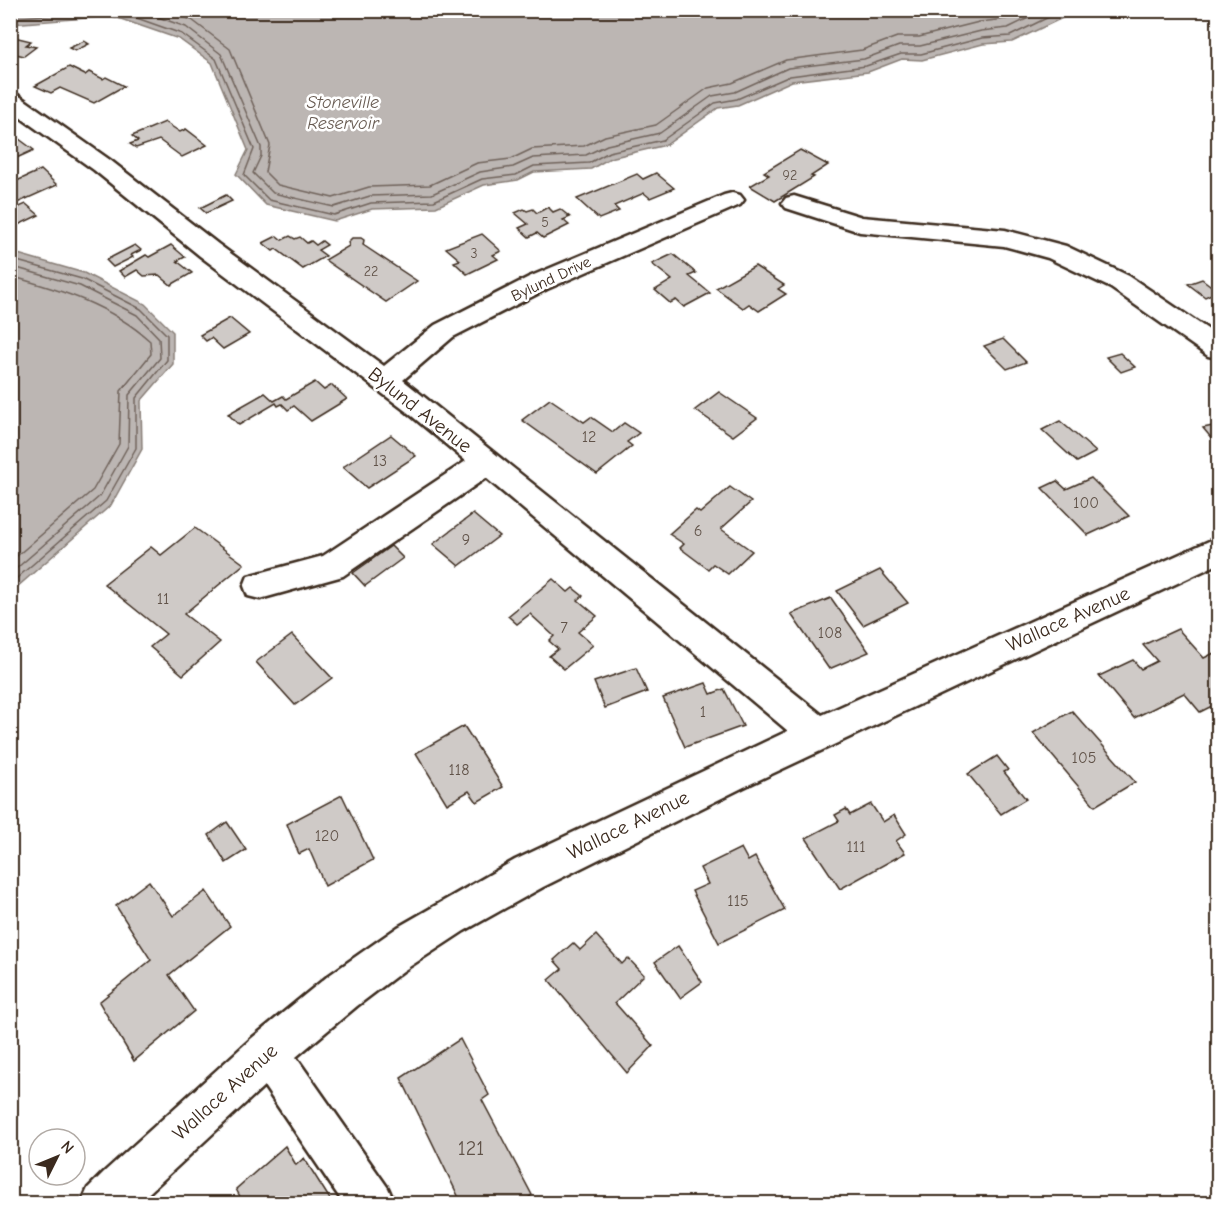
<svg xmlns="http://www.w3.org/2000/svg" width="1229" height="1214" font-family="'Comic Neue',sans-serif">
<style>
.water{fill:#bcb6b3;stroke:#887e77;stroke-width:1.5}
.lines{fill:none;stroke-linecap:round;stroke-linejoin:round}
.shore{stroke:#6f625a;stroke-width:1.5}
.building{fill:#cfcac7;stroke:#3b2a1e;stroke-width:1.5}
.minor-casing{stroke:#3b2a1e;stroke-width:5}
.minor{fill:#fff;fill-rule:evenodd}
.labels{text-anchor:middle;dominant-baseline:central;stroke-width:5;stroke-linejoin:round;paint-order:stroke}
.far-number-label{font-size:14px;fill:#605248}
.far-street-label{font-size:16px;fill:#3b2a1e;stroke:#fff}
.number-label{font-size:16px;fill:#605248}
.far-water-label{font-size:18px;font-style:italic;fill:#685b52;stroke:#fff}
.street-label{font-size:20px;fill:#3b2a1e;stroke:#fff}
.near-number-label{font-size:20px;fill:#605248}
</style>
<rect width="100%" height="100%" fill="#fff"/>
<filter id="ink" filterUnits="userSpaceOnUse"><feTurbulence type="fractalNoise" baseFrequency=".0167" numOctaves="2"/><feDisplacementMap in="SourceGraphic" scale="12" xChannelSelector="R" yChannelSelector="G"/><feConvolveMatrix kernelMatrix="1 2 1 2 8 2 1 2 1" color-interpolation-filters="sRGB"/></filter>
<g filter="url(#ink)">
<!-- water -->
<g class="water">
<path d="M11,10H1076L1077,11L1012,42L983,44L922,60L902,59L868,72L792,81L738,105L718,108L666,145L610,158L591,169L534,172L518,180L484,185L436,207L372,209L335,221L266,205L236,174L248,150L212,63L179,39L112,16L11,24Z"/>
<path d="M11,252L84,273L145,304L173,332V364L141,401L142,449L111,505L16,588L11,595Z"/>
</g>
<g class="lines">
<!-- shore -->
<g class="shore">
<path d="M114,10L182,34L216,59L254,149L244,175L269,200L334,215L371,203L434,201L482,179L516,175L534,166L589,163L609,152L663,140L715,103L737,99L790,76L866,66L901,54H921L982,38L1010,36L1063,10"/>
<path d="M138,10L186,27L221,54L261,147V156L253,173L273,193L334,207L370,196L432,194L480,172L513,167L533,158L586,155L607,145L660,133L712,96L735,92L788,68L864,59L899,46H920L981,31L1008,28L1045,10"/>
<path d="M165,10L192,20L230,49L270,145L265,172L278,185L333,198L369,187L430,185L477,163L511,159L532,149L584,146L605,136L656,125L708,88L732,83L786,60L862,50L897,37H919L979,22L1006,19L1025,10"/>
<path d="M10,18L108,10"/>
<path d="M10,259L82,279L141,309L167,335V360L136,398V448L106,501L10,584"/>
<path d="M10,266L80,286L137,315L159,338L160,358L129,395L128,446L100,496L10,574"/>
<path d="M10,276C61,290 110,305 150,341L151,354L121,391L119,444L93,490L10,562"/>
</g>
</g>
<!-- building -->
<g class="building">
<path d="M10,36L31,41L26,45L36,47L24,56L16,54L10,57Z"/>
<path d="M84,41L89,44L75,51L69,48Z"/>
<path d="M69,67L85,75L89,72L103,79L106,77L124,86L94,103L60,88L51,93L35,86Z"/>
<path d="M165,122L180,132L186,129L207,145L182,157L159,140L136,148L130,144L138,141L132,136Z"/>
<path d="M11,133L34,150L10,161Z"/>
<path d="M800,150L828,165L811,176L814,177L775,201L750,186L769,175L764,172Z"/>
<path d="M41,170L57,185L15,204L10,201V184Z"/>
<path d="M656,173L674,188L650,198L644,193L614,206L619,211L599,219L577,199L637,174L643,179Z"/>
<path d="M226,195L232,201L206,213L200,208Z"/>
<path d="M26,204L39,215L14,227L10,224V211Z"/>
<path d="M548,207L553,212L560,209L570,217L563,220L569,225L543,238L537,233L529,237L519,228L528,224L515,213L524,209L527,211L533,209L537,213Z"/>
<path d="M482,234L501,251L493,255L498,259L467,274L454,262L460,260L446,248Z"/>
<path d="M277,236L282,240L290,236L295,239L300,237L307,243L311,241L316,245L322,241L327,245L318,250L326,256L303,269L276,249L273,251L263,243Z"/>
<path d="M352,238H361L364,240L363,245L417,281L386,302L325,260L349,246L348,242Z"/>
<path d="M135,245L141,250L131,255L133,257L113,267L106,260Z"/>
<path d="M171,245L185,257L177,261L192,273L171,285L159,275L144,276L137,270L125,277L119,271L146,255L149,257Z"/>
<path d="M673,254L696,273L689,276L710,293L684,307L676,300L670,303L655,290L672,280L652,264Z"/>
<path d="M755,266L784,285L778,289L786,294L759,311L749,304L743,308L716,288Z"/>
<path d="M1202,279L1218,291L1205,297L1188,284Z"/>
<path d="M230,318L249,334L223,349L211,338L206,341L200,335Z"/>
<path d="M1003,339L1026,362L1007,369L984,346Z"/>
<path d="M1120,353L1135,367L1121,372L1106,357Z"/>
<path d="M315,382L324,390L332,385L347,399L311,421L294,406L288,410L282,404L278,406L276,403L239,425L228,414L265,393L274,401L283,396L286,399Z"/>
<path d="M719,392L757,418L733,436L695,410Z"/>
<path d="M550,399L584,422L591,417L613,432L624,423L639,433L627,442L632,446L597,474L522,420Z"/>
<path d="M1060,421L1096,452L1077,462L1042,430Z"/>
<path d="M1218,425V446L1203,428Z"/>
<path d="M391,435L416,456L367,488L343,467Z"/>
<path d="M1091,478L1129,516L1088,535L1042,488L1057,481L1066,489Z"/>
<path d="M730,487L751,502L721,529L752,551L728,574L713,564L708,569L680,548L684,544L669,534L696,510L700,513Z"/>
<path d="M473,514L499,536L459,566L433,544Z"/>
<path d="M195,528L244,564L184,614L220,642L183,675L150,647L166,634L104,584L151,547L161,555Z"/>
<path d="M391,546L403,558L365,586L353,573Z"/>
<path d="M880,570L908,603L863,625L837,591Z"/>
<path d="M553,579L568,592L573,588L583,596L578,600L597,616L578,632L593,645L564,669L549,656L558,649L549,641L554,636L530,614L517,624L508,616Z"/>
<path d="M831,598L869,652L829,669L791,614Z"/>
<path d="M1178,629L1204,658L1218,651V703L1200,712L1184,693L1134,718L1099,676L1133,660L1141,669L1157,661L1143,645Z"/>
<path d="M292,635L332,678L295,705L256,662Z"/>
<path d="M636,668L647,692L605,708L594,682Z"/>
<path d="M706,683L711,694L724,689L743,726L685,747L663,698Z"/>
<path d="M1072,711L1135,782L1095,806L1033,733Z"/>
<path d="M464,726L503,787L477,802L469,791L447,804L416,753Z"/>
<path d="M997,756L1008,770L1004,772L1026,799L1001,814L968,774Z"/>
<path d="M342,795L373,860L325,886L309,849L299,854L287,824Z"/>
<path d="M871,804L883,822L894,815L906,834L896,841L905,853L840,889L806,838L839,821L835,815L846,809L850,815Z"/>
<path d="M227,822L246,850L226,863L209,835Z"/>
<path d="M741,848L748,861L755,857L785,910L719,943L692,891L708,884L700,868Z"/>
<path d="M149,881L173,916L206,891L230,926L169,975L194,1011L134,1061L99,1002L151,960L116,906Z"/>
<path d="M596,935L622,964L628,958L644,975L615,1003L653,1046L627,1073L549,980L562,969L554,960L573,943L580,950Z"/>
<path d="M678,946L702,982L680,998L655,962Z"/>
<path d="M460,1039L489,1095L482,1100L532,1195L520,1204H462L401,1078Z"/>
<path d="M285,1146L296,1165L304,1158L333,1204H244L236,1189Z"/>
</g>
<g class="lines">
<defs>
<g id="minor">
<path d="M10,94L18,95L110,160L218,244L384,366L435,325L529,277L724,195L732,193L740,195L744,200L740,205L547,289L453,337L403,380L822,715L1218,537V564L744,787L543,887L464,931L403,971L357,1006L296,1057L388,1188L395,1204H344L264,1086L137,1204H81L88,1188L104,1172L252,1038L328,976L398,927L515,860L788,731L486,478L343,576L260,599L248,596L244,586L248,576L323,556L466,461L407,412L200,256L94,170L10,110Z"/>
<path d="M794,196L862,217L1005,230L1066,246L1129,276L1218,336V358L1208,356L1111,288L1048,258L1004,246L860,232L786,208L782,203L786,198Z"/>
</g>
</defs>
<!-- minor casing -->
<use href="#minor" class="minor-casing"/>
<!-- minor -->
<use href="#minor" class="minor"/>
</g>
</g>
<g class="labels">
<!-- far-number labels -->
<g class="far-number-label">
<text x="790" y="175">92</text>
<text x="545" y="222">5</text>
<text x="474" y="253">3</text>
<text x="371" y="271">22</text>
</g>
<!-- far-street labels -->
<g class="far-street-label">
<text transform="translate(551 279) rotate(-25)">Bylund Drive</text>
</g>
<!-- number labels -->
<g class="number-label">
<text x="589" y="437">12</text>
<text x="380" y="461">13</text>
<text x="1086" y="503">100</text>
<text x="698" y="531">6</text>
<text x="466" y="540">9</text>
<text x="163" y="599">11</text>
<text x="564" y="628">7</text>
<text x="830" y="633">108</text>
<text x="703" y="712">1</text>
<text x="1084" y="758">105</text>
<text x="459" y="770">118</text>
<text x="327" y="836">120</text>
<text x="856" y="847">111</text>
<text x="738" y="901">115</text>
</g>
<!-- far-water labels -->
<g class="far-water-label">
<text x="343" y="102">Stoneville<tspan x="343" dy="21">Reservoir</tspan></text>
</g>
<!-- street labels -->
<g class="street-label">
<text transform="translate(420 410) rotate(38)">Bylund Avenue</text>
<text transform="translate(1068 619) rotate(-24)">Wallace Avenue</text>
<text transform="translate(628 825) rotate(-26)">Wallace Avenue</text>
<text transform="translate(225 1092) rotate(-42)">Wallace Avenue</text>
</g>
<!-- near-number labels -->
<g class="near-number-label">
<text x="471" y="1148">121</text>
</g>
</g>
<!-- margin -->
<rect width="1229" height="1214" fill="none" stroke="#fff" stroke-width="36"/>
<rect x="18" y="18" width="1193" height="1178" fill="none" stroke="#3b2a1e" stroke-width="2" filter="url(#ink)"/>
<!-- north arrow -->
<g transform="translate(57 1157) rotate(47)"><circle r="28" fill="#ffffff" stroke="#b1aaa5" stroke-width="1.5"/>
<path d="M0-4.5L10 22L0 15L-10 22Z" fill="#3b2a1e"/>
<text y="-9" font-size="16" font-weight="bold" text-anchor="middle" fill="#3b2a1e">N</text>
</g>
</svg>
